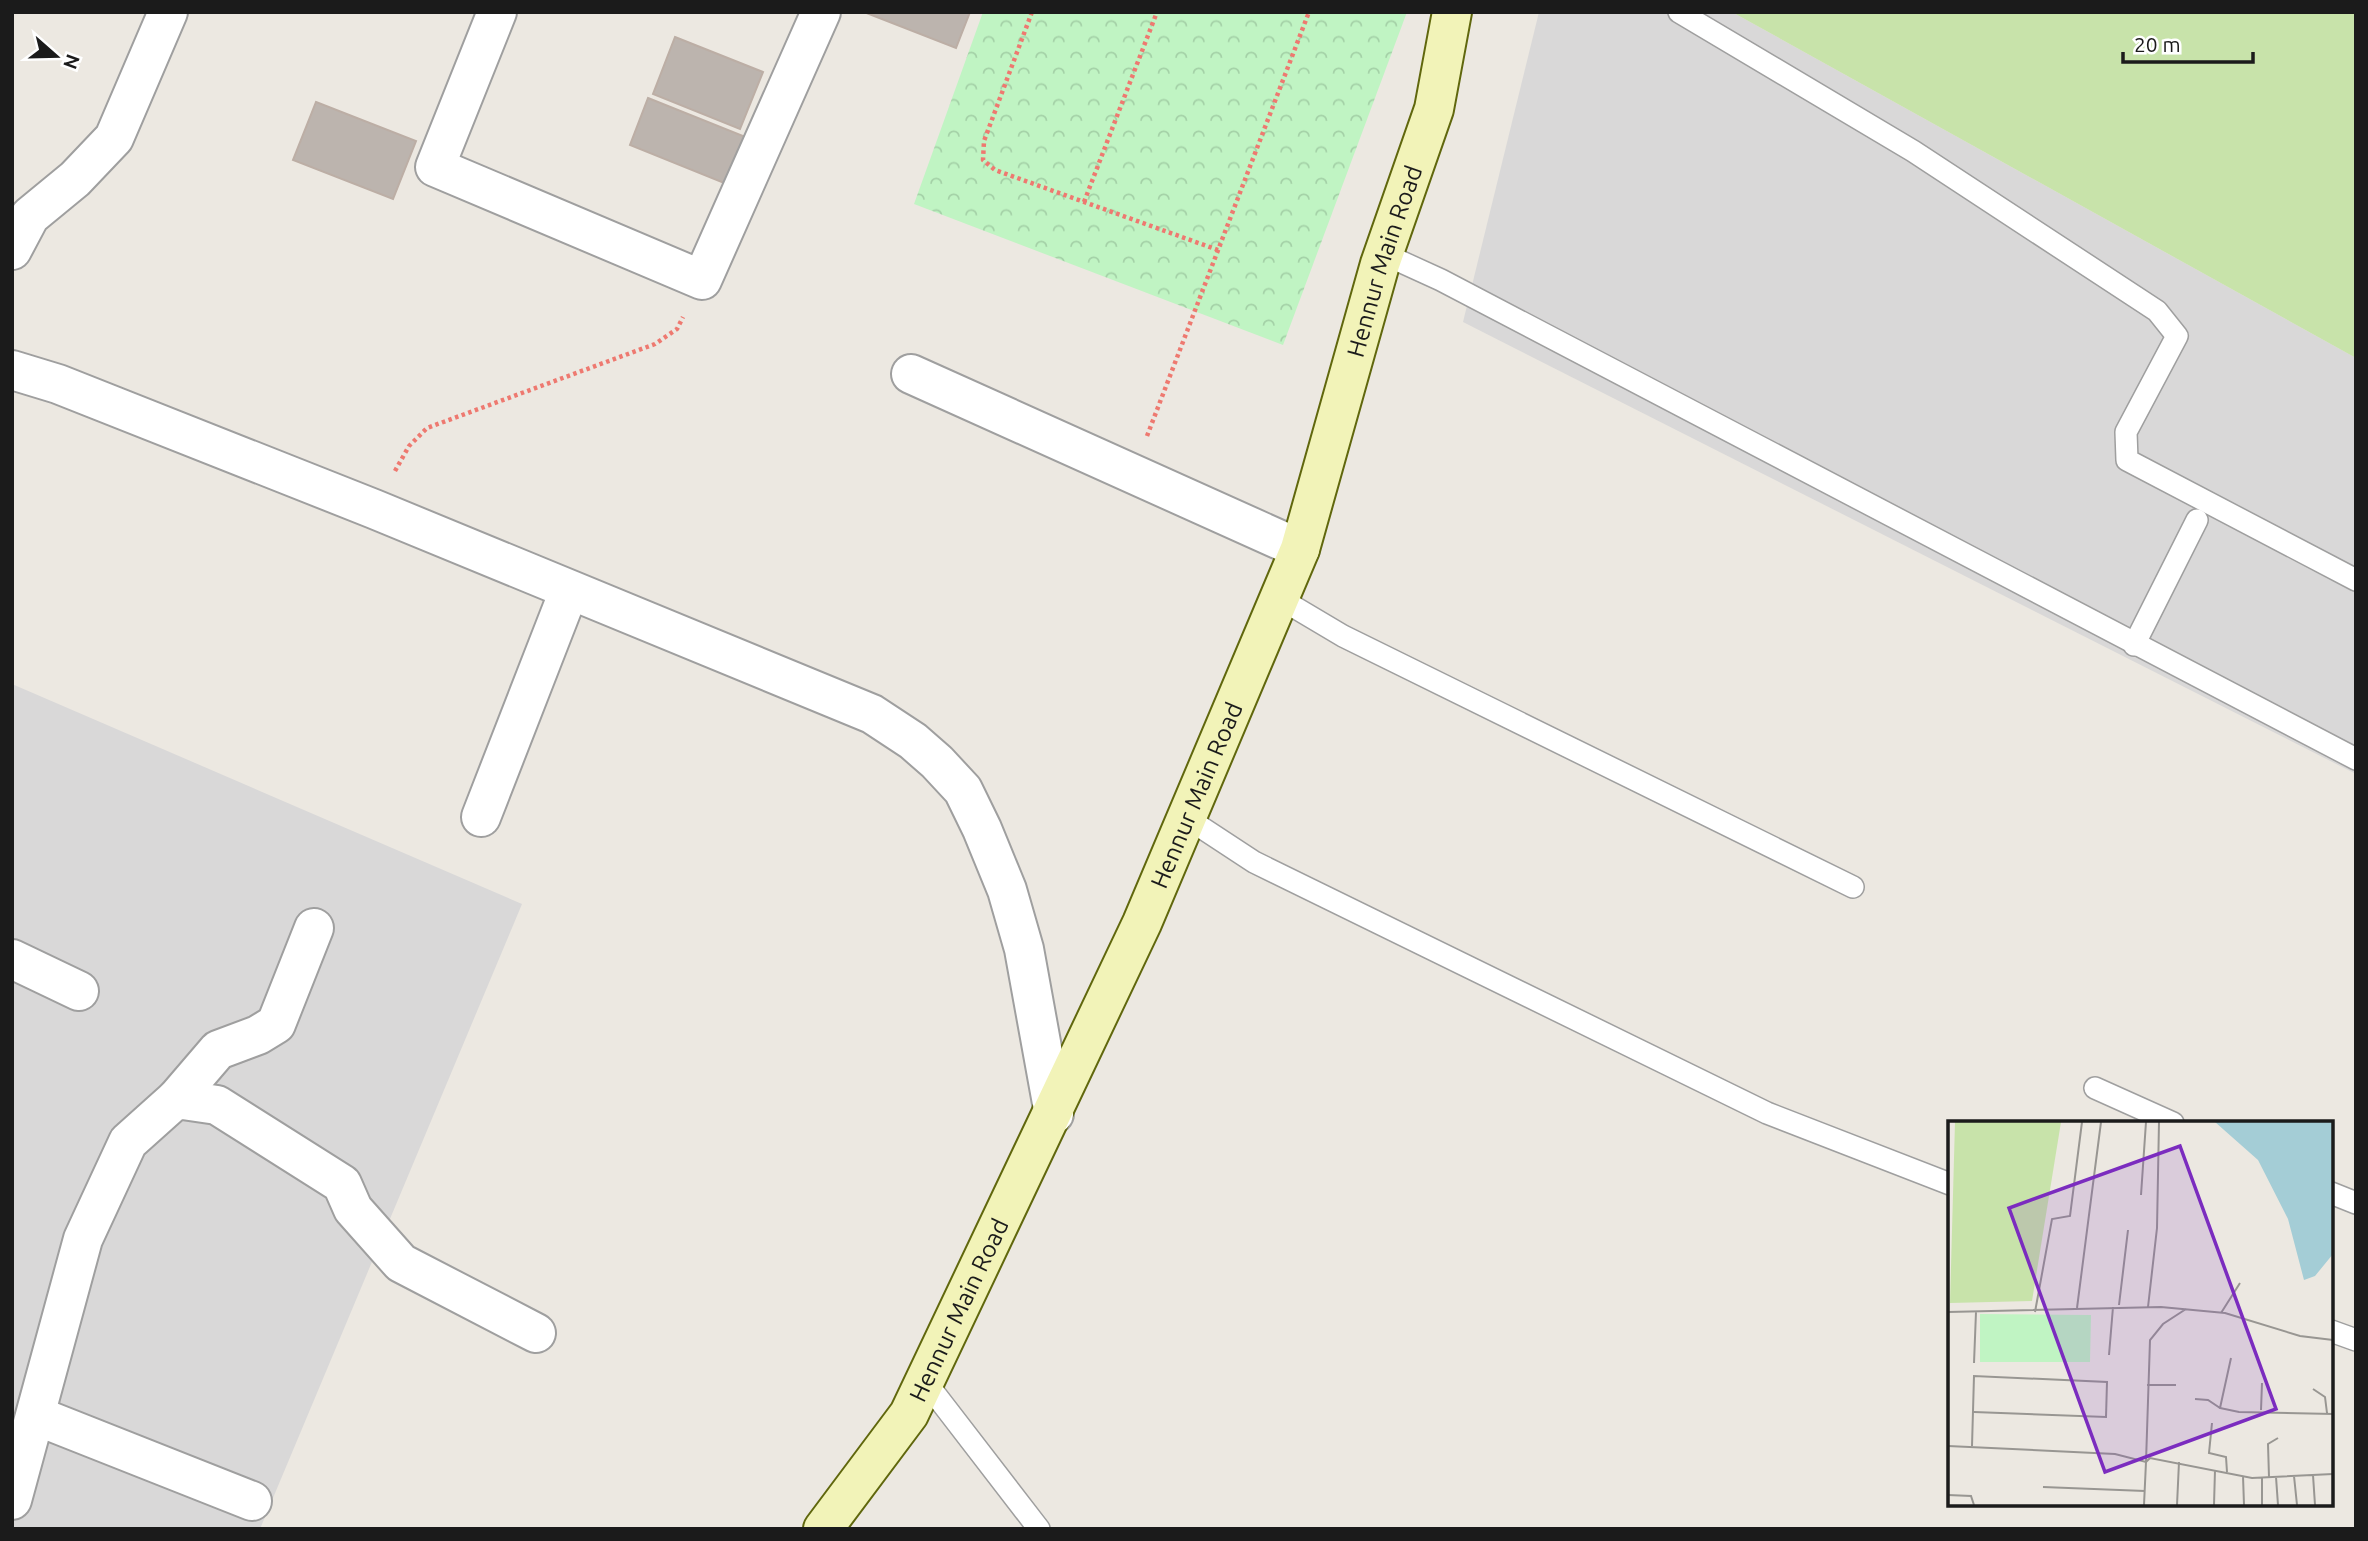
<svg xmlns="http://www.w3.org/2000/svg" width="2368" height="1541" font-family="Ubuntu,sans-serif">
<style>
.residential{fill:#d9d8d8}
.grass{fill:#c8e3aa}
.park{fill:url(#park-crowns)}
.building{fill:#bcb4ae;stroke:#bcaea5;stroke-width:2}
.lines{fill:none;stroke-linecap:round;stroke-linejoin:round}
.lane-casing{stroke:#9f9f9f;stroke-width:24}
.street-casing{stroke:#9f9f9f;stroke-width:42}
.secondary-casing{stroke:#60670d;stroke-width:42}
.path{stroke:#ee7970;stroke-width:4.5;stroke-dasharray:3.5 3.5;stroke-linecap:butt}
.lane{stroke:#fff;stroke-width:21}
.street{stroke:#fff;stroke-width:38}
.secondary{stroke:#f2f3b8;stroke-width:38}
.labels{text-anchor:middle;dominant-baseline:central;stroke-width:7;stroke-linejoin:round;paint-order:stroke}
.street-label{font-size:24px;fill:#1b1b1b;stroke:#fff}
.inset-road{fill:none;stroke:#989692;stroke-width:2}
.view{fill:#7b2cbf;fill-opacity:0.15;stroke:#7b2cbf;stroke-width:3.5}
.inset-edge{fill:none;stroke:#1b1b1b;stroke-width:3.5}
</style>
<defs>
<pattern id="park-crowns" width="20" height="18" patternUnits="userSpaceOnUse" patternTransform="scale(1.75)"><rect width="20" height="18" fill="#c0f4c3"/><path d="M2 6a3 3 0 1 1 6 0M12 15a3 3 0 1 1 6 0" fill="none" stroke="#a4d1a7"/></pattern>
</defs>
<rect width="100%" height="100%" fill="#ece8e1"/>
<!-- residential -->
<g class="residential">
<path d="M1539,12H1732L2356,358V774L1463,322Z"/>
<path d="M12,684L522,904L260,1529H12Z"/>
</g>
<!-- grass -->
<path class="grass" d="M1732,12H2356V358Z"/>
<!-- park -->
<path class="park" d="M983,12H1407L1283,345L914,204Z"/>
<!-- building -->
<g class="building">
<path d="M864,12H970L956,48Z"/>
<path d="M675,37L763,72L740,129L653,94Z"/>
<path d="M648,98L753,140L734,187L630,145Z"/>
<path d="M316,102L416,141L393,199L293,160Z"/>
</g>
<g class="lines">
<defs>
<g id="lane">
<path d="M1679,12L1913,151L2157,311L2177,336L2126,432L2127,460L2356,580"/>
<path d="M1384,254L1441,280L2356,759"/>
<path d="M1279,598L1343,636L1853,887"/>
<path d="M2134,645L2197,520"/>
<path d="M1187,818L1254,862L1767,1113L1950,1184"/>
<path d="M2095,1088L2173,1123"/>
<path d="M2331,1193L2356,1203"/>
<path d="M2331,1331L2356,1340"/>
<path d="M925,1381L1039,1529"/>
</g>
<g id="street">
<path d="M497,12L435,167L702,280L821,12"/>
<path d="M12,250L30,216L75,179L114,138L168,12"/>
<path d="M12,370L58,384L374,509L872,714L913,741L937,762L963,790L982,829L1007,890L1024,949L1054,1114"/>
<path d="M911,374L1300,549"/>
<path d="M481,817L569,591"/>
<path d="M12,959L79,991"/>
<path d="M176,1099L218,1050L258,1035L276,1024L314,928"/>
<path d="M37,1416L252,1501"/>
<path d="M12,1500L83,1239L128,1142L176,1099L217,1105L342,1184L353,1209L401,1263L536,1333"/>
</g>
<g id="secondary">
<path id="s1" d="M823,1529L909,1414L1142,923L1300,549L1380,264L1434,109L1452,12"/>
</g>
</defs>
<!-- lane casing -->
<use href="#lane" class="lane-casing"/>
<!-- street casing -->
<use href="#street" class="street-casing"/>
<!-- secondary casing -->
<use href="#secondary" class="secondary-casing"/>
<!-- path -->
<g class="path">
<path d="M1032,12L984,141L983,160L995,170L1218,250"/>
<path d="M1084,202L1157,12"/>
<path d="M1147,436L1309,12"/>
<path d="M395,471L409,446L427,428L655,344L677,329L683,317"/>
</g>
<!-- lane -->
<use href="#lane" class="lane"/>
<!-- street -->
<use href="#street" class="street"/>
<!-- secondary -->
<use href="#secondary" class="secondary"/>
</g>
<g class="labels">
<!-- street labels -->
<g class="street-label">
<text stroke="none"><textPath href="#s1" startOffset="1393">Hennur Main Road</textPath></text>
<text stroke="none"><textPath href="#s1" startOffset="826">Hennur Main Road</textPath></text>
<text stroke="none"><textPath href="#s1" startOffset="259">Hennur Main Road</textPath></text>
</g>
</g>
<!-- overview -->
<g transform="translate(1948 1121)">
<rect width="385" height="385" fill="#ece8e1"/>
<path d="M7,1H113L84,180L2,182Z" fill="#c8e3aa"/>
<path d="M32,193L143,194L142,241H32Z" fill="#c0f4c3"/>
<path d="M267,1H385V133L367,155L356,159L340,98L310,39Z" fill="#a4cdd6"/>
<path class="inset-road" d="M193,74L198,1M171,184L180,109M200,186L209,107L211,1M129,187L153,1M0,191L213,186L277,192L352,215L385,219M87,191L104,98L122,95L134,1M273,192L292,162M161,234L165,186M283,237L272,287L291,291L385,293M26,242L28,191M199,264H228M365,268L377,276L379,292M247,278L260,279L272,287M313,289L314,262M264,302L261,332L278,336L279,351M0,325L167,333L198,341L202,219L215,203L238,188M24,325L26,255L159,261L158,296L26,291M365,354L367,384M295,355L296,384M346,355L349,384M314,356V384M321,356L320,323L330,317M328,356L330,384M95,366L197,370M0,374L23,375L26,384M196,384L198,341L202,337L304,357L385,353M229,384L231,341M266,384L267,349"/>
<path class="view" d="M232,25L328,288L157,351L61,87Z"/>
<rect width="385" height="385" class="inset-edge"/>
</g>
<!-- border -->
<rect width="2368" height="1541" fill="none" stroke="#1b1b1b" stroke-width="28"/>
<!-- north arrow -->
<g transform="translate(56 56) rotate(110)" stroke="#ffffff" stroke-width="5" paint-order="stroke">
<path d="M0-5L12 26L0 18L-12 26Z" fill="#1b1b1b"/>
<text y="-10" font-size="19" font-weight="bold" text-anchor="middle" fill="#1b1b1b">N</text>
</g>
<!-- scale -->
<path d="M2123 52v10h130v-10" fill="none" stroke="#1b1b1b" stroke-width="3.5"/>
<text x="2134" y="52" font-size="21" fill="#1b1b1b" stroke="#ffffff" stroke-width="5" paint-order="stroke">20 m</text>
</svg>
